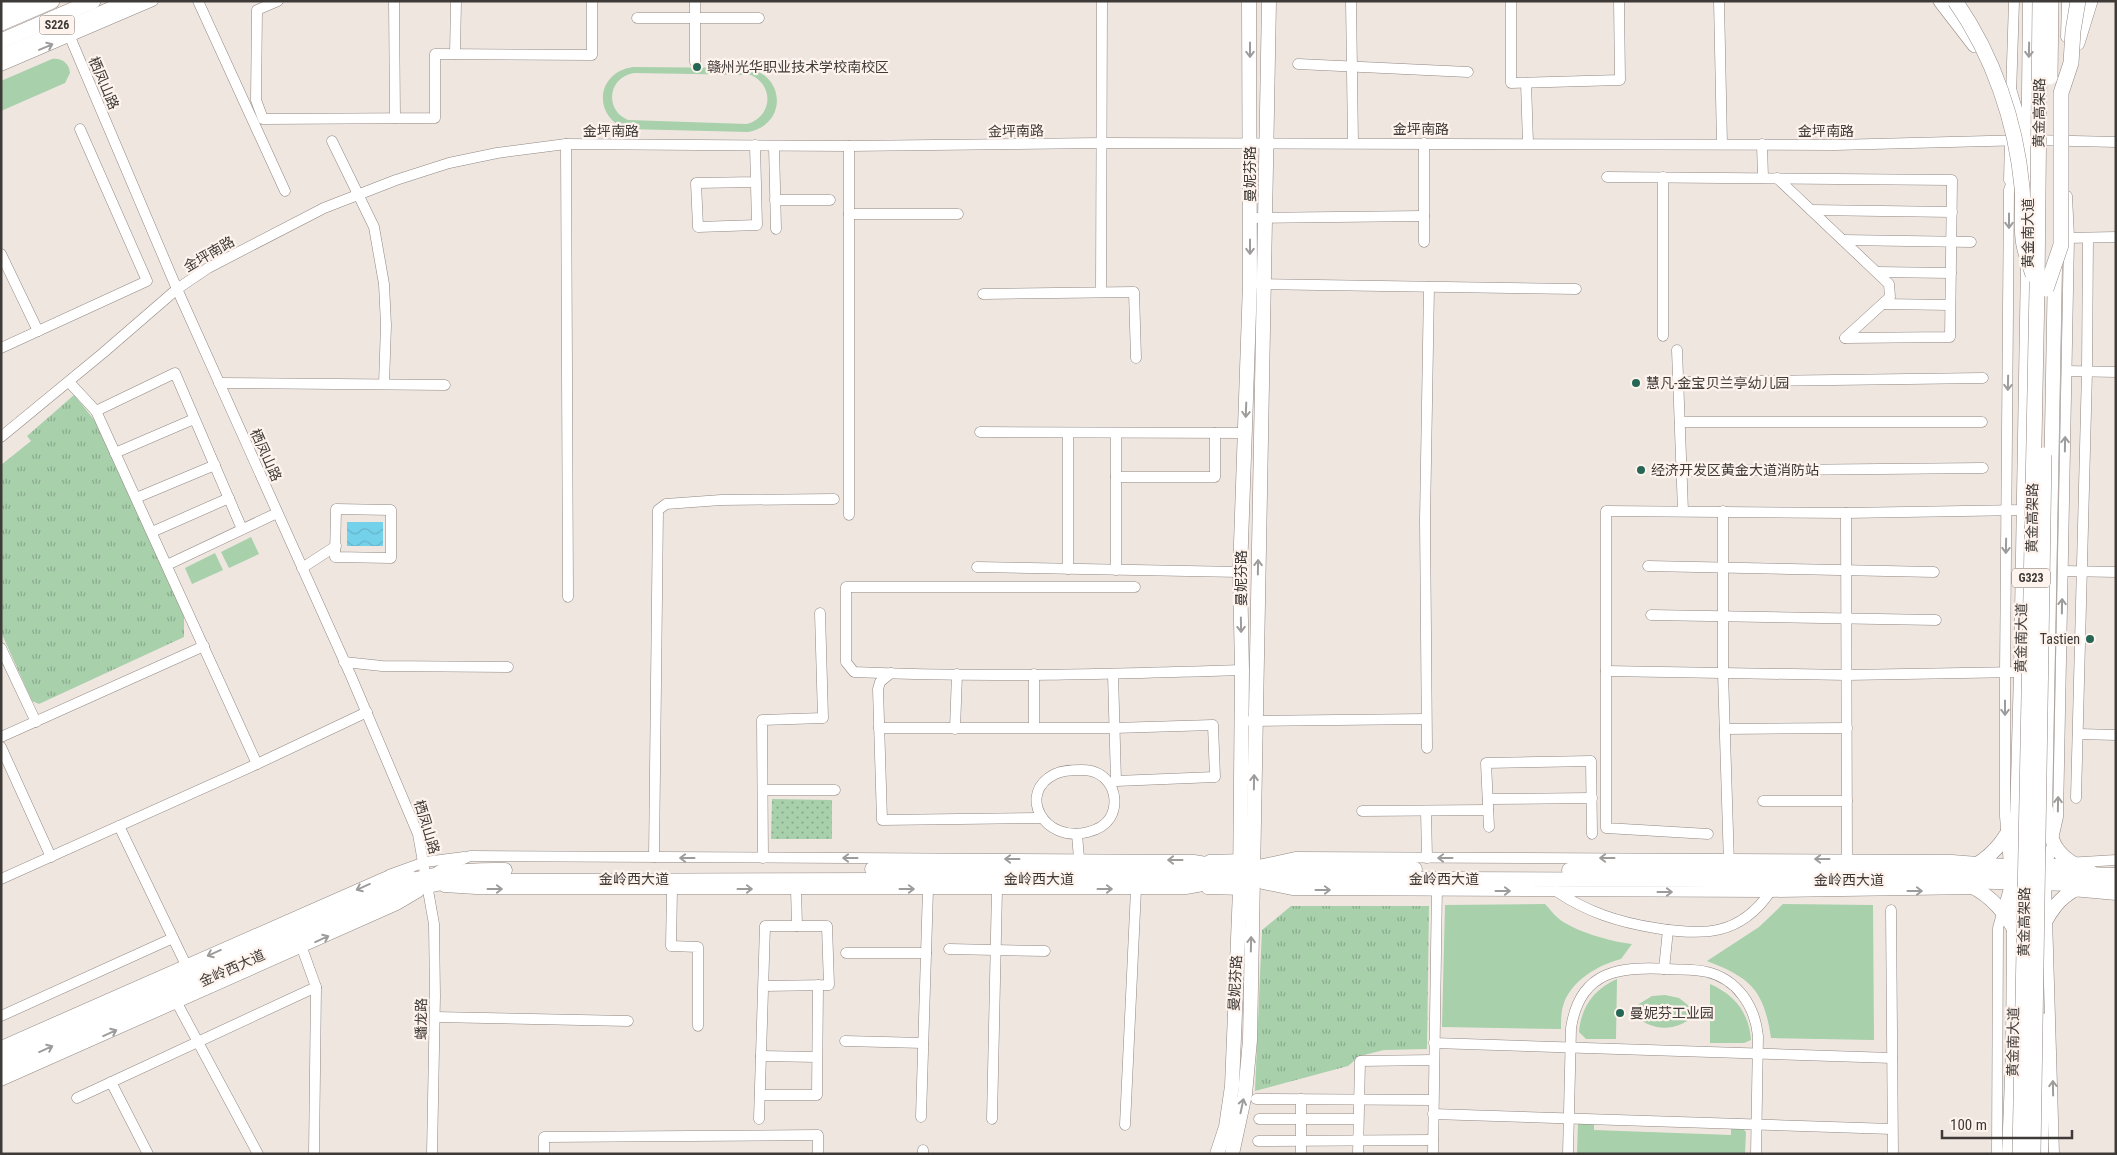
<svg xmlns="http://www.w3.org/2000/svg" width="2117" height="1155" font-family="'Roboto Condensed','Noto Sans SC',sans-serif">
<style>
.grass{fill:#a7d0ab;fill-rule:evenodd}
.park{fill:url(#park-tufts)}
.garden{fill:url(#garden-dots)}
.water{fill:url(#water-waves)}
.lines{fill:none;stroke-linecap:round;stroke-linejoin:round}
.minor-casing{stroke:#908782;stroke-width:11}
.major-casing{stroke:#908782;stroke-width:15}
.highway-casing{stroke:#908782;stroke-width:16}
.minor{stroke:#fff;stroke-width:10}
.major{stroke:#fff;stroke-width:14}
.highway{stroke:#fff;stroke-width:15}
.highway-bridge-casing{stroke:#908782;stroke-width:16;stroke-linecap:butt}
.highway-bridge{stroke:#fff;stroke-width:15}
.oneway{stroke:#9e9c9b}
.poi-dot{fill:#256654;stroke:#fef3ed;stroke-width:2}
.labels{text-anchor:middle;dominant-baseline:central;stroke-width:4.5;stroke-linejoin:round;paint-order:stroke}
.shield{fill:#fef3ed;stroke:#78726e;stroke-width:1}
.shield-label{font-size:12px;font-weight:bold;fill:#3e3a37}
.poi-label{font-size:14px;fill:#3e3a37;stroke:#fef3ed;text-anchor:start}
.street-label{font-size:14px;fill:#3e3a37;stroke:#fef3ed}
</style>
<defs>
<pattern id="park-tufts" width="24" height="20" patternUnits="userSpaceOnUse" patternTransform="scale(1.25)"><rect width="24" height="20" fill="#a7d0ab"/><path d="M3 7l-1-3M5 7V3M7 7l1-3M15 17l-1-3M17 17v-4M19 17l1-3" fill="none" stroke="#89aa8c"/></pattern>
<pattern id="garden-dots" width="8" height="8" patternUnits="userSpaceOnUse" patternTransform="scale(1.25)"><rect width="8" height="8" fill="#a7d0ab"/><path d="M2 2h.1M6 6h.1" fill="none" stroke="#89aa8c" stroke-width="1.8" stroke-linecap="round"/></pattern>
<pattern id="water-waves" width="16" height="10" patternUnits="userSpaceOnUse" patternTransform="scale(1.25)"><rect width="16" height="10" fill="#74d1ea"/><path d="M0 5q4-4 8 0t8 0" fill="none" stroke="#65b4c9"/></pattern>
</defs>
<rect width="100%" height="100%" fill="#f0e6e0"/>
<!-- grass -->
<g class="grass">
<path d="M52,59C62,58 69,63 70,73L65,83L1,111V81Z"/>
<path d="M633,67L745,68C786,73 788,125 748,132L627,129C592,117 596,72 633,67ZM634,73L751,75C775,86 772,117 747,124L628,120C604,110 608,77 634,73Z"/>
<path d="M251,537L259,554L229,568L221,552Z"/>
<path d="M215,553L223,570L192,584L185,568Z"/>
<path d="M1545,904C1549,908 1553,914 1558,918C1573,931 1612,942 1632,944L1621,959C1598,965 1570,981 1563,1006C1561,1013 1561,1022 1561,1029L1442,1027L1445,905Z"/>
<path d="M1783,904L1873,905L1874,1040L1771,1038C1764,990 1751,978 1707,961L1759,927Z"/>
<path d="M1617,979L1616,1039H1586L1579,1032C1581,1007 1594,989 1617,979Z"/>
<path d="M1710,984C1735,995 1749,1013 1751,1040L1744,1043H1710Z"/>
<path d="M1665,995L1679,998L1694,1010V1016C1676,1032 1649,1032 1634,1013V1007L1652,996Z"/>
<path d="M1578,1122L1594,1123V1130L1731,1135V1128L1743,1129L1746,1132L1745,1154H1577Z"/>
</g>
<!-- park -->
<g class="park">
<path d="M74,395L96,422L184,615V637L39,704L32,701L1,632V465L31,441L27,436Z"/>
<path d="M1291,906H1429L1427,1049L1384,1050L1360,1056L1348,1066L1255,1091L1262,930Z"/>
</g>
<!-- garden -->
<path class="garden" d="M772,799L832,800V839H771Z"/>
<!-- water -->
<rect class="water" x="347" y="522" width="36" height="24"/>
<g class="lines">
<defs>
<g id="minor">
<path d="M198,1L285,191"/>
<path d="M278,1L257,10L256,100L263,119L435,118V54L592,55V1"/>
<path d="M394,1L395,118"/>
<path d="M695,1V62"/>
<path d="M1351,1L1353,143"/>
<path d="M1511,1V83L1620,80L1619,1"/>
<path d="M1719,1L1722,144"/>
<path d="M637,18H759"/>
<path d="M70,37L177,289L351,676L418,834L434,924L435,996L432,1154"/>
<path d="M2066,37L2067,1"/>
<path d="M455,54L456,1"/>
<path d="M1298,64L1468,72"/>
<path d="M1,66L153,1"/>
<path d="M1526,83L1528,143"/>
<path d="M2011,89L2025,135"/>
<path d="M2011,95L2014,1"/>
<path d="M332,141L374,227L384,284L386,325L384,384"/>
<path d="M1424,143V242"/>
<path d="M566,144L568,597"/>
<path d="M1762,144L1763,178"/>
<path d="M755,145L757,225L698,227L696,183L756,182"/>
<path d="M774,146L776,229"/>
<path d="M849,146V515"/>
<path d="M1607,177L1952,180L1950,337L1845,338"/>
<path d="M1663,177V336"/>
<path d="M1777,178L1889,284L1890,297L1845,338"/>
<path d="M2009,180L2010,140"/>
<path d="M775,200H830"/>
<path d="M1811,210L1952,212"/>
<path d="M849,214H958"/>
<path d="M1250,218L1424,216"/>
<path d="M2064,238L2116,237"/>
<path d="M1843,240L1971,242"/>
<path d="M1,254L38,331"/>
<path d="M1877,272L1951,273"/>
<path d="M1259,284L1576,289"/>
<path d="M1101,292L1102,1"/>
<path d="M983,294L1134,292L1136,358"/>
<path d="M1883,304L1950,305"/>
<path d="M1,348L147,281L80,129"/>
<path d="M1677,350L1683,511"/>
<path d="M2067,371L2116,372"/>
<path d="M69,382L96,411L257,764"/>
<path d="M1679,382L1983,378"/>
<path d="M219,383L445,385"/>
<path d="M96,411L175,373L242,529"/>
<path d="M1680,422H1982"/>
<path d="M980,432L1245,433"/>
<path d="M1068,433V569"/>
<path d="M1116,433V570"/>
<path d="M1,437L103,353L177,289L208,268L324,208L396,180L449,163L497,153L566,144L849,146L1101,143L1835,145L2027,140L2116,142"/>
<path d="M115,453L194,419"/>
<path d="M1681,471L1983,468"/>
<path d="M1116,477H1215V433"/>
<path d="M136,498L215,465"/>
<path d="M336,509L391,510V558L335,557Z"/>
<path d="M1723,511V673L1729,864"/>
<path d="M1846,513L1847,865"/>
<path d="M152,532L229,498"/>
<path d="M167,565L277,513"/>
<path d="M1648,566L1934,572"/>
<path d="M977,567L1240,572"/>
<path d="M302,568L336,546"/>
<path d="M2063,571L2116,572"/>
<path d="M1135,587H846V662L854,672C983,678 1113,674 1242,670"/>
<path d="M1651,615L1936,620"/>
<path d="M1,648L36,722"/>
<path d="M344,662L382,666L508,667"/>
<path d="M1606,671L1847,675L2021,672"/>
<path d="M891,673L880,682L878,689L882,820L1042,818"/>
<path d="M1034,674V727"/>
<path d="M1113,674L1116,781"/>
<path d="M1250,721L1426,719"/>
<path d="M879,728H1114L1213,725L1215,777L1116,781L1110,784"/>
<path d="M955,729L957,674"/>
<path d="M1725,729L1847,728"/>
<path d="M2078,734L2116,735"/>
<path d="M1,737L204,646"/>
<path d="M1,747L51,857"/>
<path d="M1427,748L1425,520L1429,287"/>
<path d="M1082,770C1094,770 1104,775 1110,785C1116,795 1116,808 1110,818C1105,826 1096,830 1088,832C1044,844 1016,793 1055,774C1063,770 1073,770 1082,770Z"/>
<path d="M763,790H835"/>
<path d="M2076,798L2087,371L2088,238"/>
<path d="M1488,799L1592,798"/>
<path d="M1763,801H1847"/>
<path d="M1362,811L1488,810"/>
<path d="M1426,811L1427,858"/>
<path d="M119,826L186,965"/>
<path d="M1489,827L1486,763L1591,761L1592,834"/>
<path d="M1077,834L1079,859"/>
<path d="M1708,834L1606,828V511L1846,513L2023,510"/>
<path d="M654,857L658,510L666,504L721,500L834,499"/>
<path d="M763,858L762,720L823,718L820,613"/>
<path d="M1209,860L1245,859"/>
<path d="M1259,865L1296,857L1952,860L2016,865"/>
<path d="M2033,865L2116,860"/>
<path d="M438,871L470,856L1194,860L1218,864"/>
<path d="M389,875L425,862L464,857"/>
<path d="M1,879L257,764L367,712"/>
<path d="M1263,884L1293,890L1770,892L1975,889"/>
<path d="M444,887L476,889H1186L1214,884"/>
<path d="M672,889L671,946L698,947V1026"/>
<path d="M796,889L797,926"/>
<path d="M1207,889L1245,890"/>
<path d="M1556,891C1587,912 1618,922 1655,928C1703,936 1740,936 1770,892"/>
<path d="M2072,891L2116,895"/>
<path d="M1891,910L1893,1154"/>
<path d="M302,948L316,987L314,1154"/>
<path d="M949,949L1045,951"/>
<path d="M846,953H926"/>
<path d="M1664,969L1668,930"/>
<path d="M177,1003L258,1154"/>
<path d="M1,1016L173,938"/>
<path d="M435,1017L628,1021"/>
<path d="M845,1041L923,1043"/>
<path d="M1434,1043L1892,1058"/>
<path d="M1,1046L385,877L412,876"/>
<path d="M761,1056L817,1057"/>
<path d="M1,1081L397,905L419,892"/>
<path d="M111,1082L148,1154"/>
<path d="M760,1095H817L818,985"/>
<path d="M77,1098L316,987"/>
<path d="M1256,1099L1433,1100"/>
<path d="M1301,1099V1154"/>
<path d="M1433,1114L1892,1129"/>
<path d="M921,1117L928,889"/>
<path d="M759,1119L765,926H827L829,985L763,986"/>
<path d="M992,1119L997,889"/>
<path d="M1259,1119H1358"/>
<path d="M1125,1125L1136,889"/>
<path d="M1258,1141L1433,1140"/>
<path d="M923,1150V1154"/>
<path d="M544,1154V1137L818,1135V1154"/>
<path d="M1358,1154L1360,1061L1434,1060"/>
<path d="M1433,1154L1437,885"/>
<path d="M1568,1154L1571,1028C1580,970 1620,966 1669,969C1681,970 1694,969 1707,972C1737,979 1755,1006 1758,1036L1756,1154"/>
<path d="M1997,1154L1998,928L2009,888V865L2005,816V672L2009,190L2018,165"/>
<path d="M2054,1154L2046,883L2049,857L2058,817L2069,237L2067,196"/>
</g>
<g id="major">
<path d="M1,14L30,1"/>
<path d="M2028,185L2030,1"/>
<path d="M2046,809C2049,844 2057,859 2091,872"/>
<path d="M2045,816L2055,267"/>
<path d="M872,869H1415"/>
<path d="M1569,870H1967L2116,875"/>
<path d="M1967,870C1989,859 2005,843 2014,819"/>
<path d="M1963,883C1986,891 2002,908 2014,929"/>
<path d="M2042,928C2052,907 2064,892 2086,885"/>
<path d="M1,1056L380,891C426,874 457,869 505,870"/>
<path d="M1,1069L385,901L413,889L452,881L1437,879L1957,881L2116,885"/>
<path d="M1217,1154L1226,1127L1232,1086L1240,890L1242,670L1240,572L1250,283L1249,1"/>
<path d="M1232,1154L1245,1094L1250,1040L1269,1"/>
<path d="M2009,1154L2013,1053L2014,929L2021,672L2028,262"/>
<path d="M2041,1154L2042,1020"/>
</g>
<g id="highway">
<path d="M1941,1L1975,45"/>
<path d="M1,7L12,1"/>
<path d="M1,23L52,1"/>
<path d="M1,41L93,1"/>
<path d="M2077,43L2090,1"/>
<path d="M1,57L130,1"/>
</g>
</defs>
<!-- minor casing -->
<use href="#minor" class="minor-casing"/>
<!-- major casing -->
<use href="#major" class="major-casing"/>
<!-- highway casing -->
<use href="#highway" class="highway-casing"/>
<!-- minor -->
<use href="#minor" class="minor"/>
<!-- major -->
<use href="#major" class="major"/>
<!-- highway -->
<use href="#highway" class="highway"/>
<defs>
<g id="highway-bridge">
<path d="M1955,1C1993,55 2016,122 2022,187C2024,206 2020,227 2024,245C2026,255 2030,265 2033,275"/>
<path d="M2050,77L2051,1"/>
<path d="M2046,289L2061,245V93L2071,63L2073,31L2078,1"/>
<path d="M2020,1154L2037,288L2040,1"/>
<path d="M2033,1154L2044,455"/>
</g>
</defs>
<!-- highway-bridge casing -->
<use href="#highway-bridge" class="highway-bridge-casing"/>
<!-- highway-bridge -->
<use href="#highway-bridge" class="highway-bridge"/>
</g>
<!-- one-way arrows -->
<defs><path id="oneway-shaft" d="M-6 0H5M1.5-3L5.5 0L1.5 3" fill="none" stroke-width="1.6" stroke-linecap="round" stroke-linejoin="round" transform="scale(1.25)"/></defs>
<g class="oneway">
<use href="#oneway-shaft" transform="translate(46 47) rotate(-23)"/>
<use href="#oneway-shaft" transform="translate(1250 50) rotate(90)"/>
<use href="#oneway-shaft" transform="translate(2029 50) rotate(91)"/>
<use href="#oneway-shaft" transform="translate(2009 221) rotate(90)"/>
<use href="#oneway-shaft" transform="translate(1250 247) rotate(90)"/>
<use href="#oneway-shaft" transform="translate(2008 383) rotate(91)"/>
<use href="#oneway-shaft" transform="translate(1246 410) rotate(92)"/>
<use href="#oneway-shaft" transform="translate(2065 444) rotate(-89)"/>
<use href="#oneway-shaft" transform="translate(2006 546) rotate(91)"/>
<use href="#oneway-shaft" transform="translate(1258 567) rotate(-89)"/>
<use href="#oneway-shaft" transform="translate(2062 606) rotate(-89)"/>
<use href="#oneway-shaft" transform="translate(1241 625) rotate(89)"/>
<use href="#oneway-shaft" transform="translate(2005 708) rotate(90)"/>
<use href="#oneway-shaft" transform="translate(1254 782) rotate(-89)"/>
<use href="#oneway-shaft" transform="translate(2058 804) rotate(-89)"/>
<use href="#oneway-shaft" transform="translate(687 858) rotate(-180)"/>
<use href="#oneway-shaft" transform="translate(850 858) rotate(-180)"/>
<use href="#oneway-shaft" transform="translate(1445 858) rotate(-180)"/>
<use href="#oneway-shaft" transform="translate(1607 858) rotate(-180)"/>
<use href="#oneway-shaft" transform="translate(1012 859) rotate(-180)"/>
<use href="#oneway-shaft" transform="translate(1822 859) rotate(-180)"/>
<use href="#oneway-shaft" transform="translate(1175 860) rotate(-180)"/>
<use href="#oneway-shaft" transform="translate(363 887) rotate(156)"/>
<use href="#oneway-shaft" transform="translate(495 889)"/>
<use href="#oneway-shaft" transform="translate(745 889)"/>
<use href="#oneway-shaft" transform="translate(907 889)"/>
<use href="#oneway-shaft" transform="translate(1105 889)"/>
<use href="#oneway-shaft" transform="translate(1323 890)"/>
<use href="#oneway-shaft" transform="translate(1503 891)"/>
<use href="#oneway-shaft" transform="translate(1915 891)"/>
<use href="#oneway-shaft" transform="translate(1665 892)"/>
<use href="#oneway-shaft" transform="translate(322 939) rotate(-24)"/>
<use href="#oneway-shaft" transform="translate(1251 944) rotate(-89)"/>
<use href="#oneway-shaft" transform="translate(214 953) rotate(156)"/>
<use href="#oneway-shaft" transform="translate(110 1033) rotate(-24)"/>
<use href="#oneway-shaft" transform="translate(46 1049) rotate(-24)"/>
<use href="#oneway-shaft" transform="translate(2053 1088) rotate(-91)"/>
<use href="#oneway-shaft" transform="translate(1242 1106) rotate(-78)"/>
</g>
<!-- markers -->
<g class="poi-dot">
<circle cx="697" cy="67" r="5"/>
<circle cx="1636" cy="383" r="5"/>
<circle cx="1641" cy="470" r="5"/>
<circle cx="2090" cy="639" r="5"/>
<circle cx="1620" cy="1013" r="5"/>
</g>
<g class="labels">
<!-- shield labels -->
<g class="shield">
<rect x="39.5" y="15.5" width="35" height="19" rx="4"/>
<rect x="2012" y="568.5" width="38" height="19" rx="4"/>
</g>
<g class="shield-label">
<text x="57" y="25">S226</text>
<text x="2031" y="578">G323</text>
</g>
<!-- poi labels -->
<g class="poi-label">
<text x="707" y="67">赣州光华职业技术学校南校区</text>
<text x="1646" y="383">慧凡-金宝贝兰亭幼儿园</text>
<text x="1651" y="470">经济开发区黄金大道消防站</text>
<text x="2080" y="639" text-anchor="end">Tastien</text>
<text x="1630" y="1013">曼妮芬工业园</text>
</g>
<!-- street labels -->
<g class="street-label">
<text transform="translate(104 83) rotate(67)">栖凤山路</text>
<text transform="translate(2039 113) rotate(-89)">黄金高架路</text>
<text x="1421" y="129">金坪南路</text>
<text x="611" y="131">金坪南路</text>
<text transform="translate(1016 131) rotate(-1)">金坪南路</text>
<text x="1826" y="131">金坪南路</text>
<text transform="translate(1250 174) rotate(-90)">曼妮芬路</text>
<text transform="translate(2028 233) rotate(-90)">黄金南大道</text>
<text transform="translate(209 254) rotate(-30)">金坪南路</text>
<text transform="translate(266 455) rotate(66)">栖凤山路</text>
<text transform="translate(2032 518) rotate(-89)">黄金高架路</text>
<text transform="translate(1241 578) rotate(-90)">曼妮芬路</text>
<text transform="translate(2021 638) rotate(-89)">黄金南大道</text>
<text transform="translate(427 827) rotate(73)">栖凤山路</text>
<text x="634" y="879">金岭西大道</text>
<text x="1039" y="879">金岭西大道</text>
<text x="1444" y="879">金岭西大道</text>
<text x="1849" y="880">金岭西大道</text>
<text transform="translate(2024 922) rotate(-89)">黄金高架路</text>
<text transform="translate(232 968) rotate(-24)">金岭西大道</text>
<text transform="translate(1235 983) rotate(-87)">曼妮芬路</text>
<text transform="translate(421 1019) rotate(-89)">蟠龙路</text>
<text transform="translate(2013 1042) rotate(-89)">黄金南大道</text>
</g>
</g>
<!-- border -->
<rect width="2117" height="1155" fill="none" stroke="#3e3a37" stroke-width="5"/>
<!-- scale -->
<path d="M1942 1130v8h130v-8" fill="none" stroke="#3e3a37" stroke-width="2.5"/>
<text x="1950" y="1130" font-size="15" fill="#3e3a37" stroke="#fef3ed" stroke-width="4" paint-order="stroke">100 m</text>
</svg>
